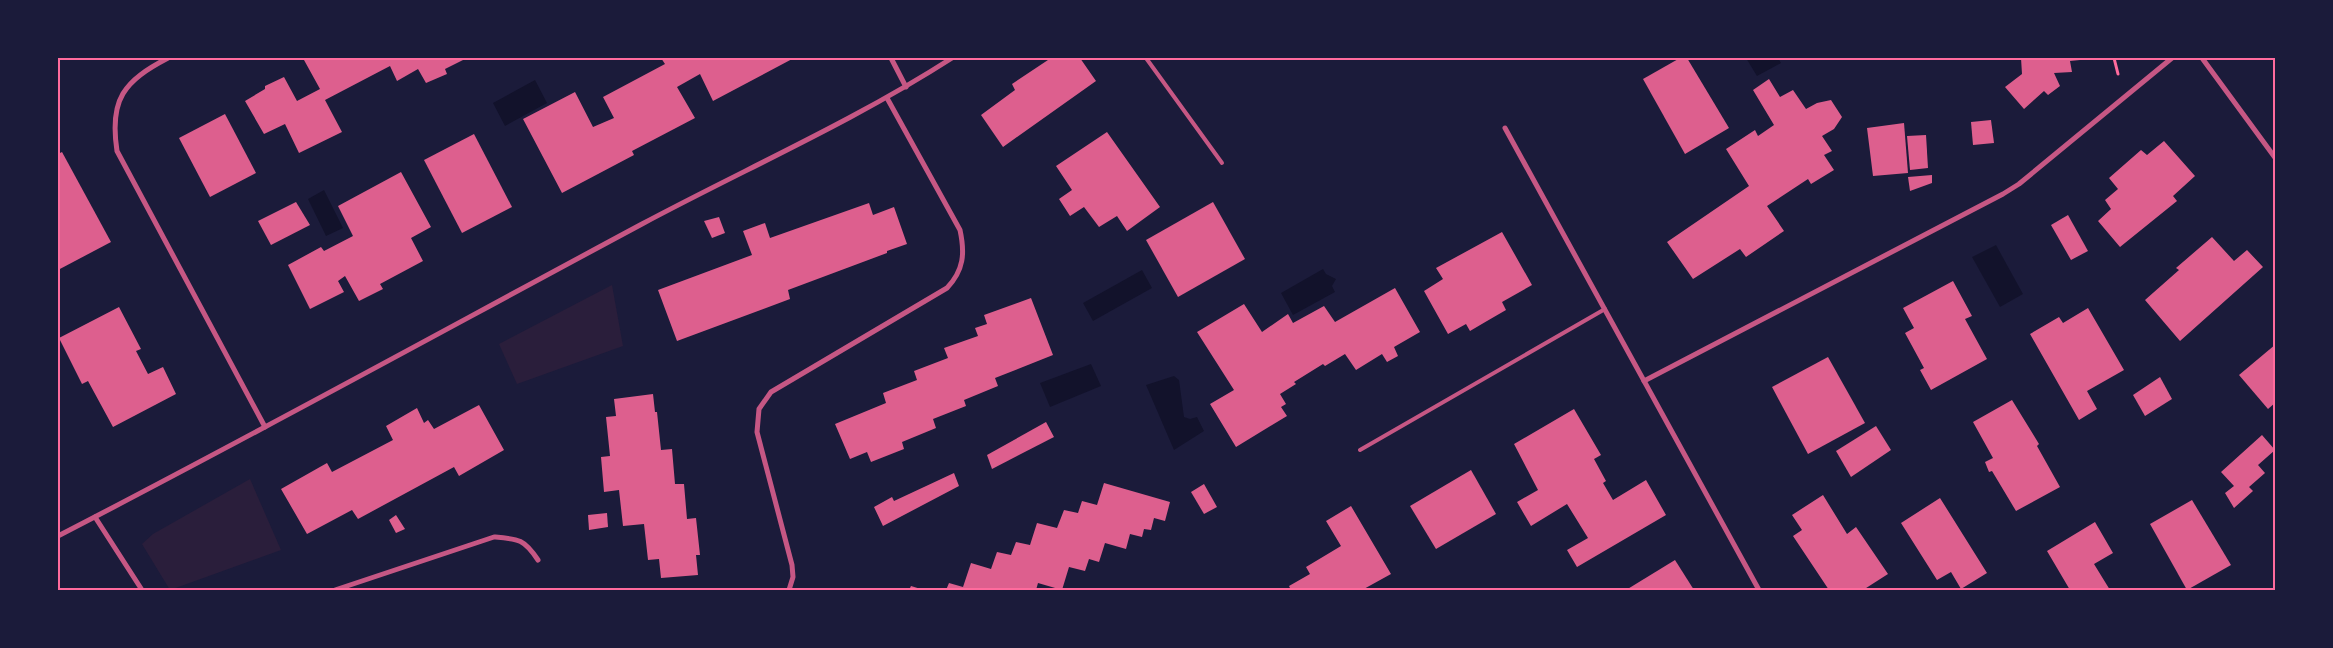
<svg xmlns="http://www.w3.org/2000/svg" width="2333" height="648" font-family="Arial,sans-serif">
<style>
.green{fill:#2a1e3b}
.water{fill:#12122b}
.building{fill:#dd5f8e}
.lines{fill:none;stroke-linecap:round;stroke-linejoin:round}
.path{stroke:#ff6b9d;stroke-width:3}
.service{stroke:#c65784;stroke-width:4}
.minor{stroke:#c65784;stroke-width:5}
.neatline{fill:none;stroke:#ff6b9d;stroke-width:2}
</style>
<rect width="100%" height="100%" fill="#1b1b3a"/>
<!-- green -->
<g class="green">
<path d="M612,285L623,346L517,384L499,344Z"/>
<path d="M250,479L281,550L170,590L142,544L153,534Z"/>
</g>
<!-- water -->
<g class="water">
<path d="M1746,58H1778L1781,63L1757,76Z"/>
<path d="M535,80L547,103L505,126L493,103Z"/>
<path d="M324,190L343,228L326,236L308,199Z"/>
<path d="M1996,245L2023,294L2000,307L1972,257Z"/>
<path d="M1323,269L1326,274L1336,279L1332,286L1335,292L1293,315L1281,293Z"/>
<path d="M1142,270L1152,288L1093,321L1083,303Z"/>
<path d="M1091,364L1101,386L1050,407L1040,383Z"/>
<path d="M1174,376L1179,380L1184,417L1190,419L1197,417L1204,431L1174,450L1146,385Z"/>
</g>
<!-- building -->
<g class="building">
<path d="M310,58H467L445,69L447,74L426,83L418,69L397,81L390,66L325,100L342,132L299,153L285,124L264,134L245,101L265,89V86L284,77L297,101L320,89L304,60Z"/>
<path d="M661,58H794L713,101L700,74L677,87L695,118L632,151L634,155L562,193L523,119L575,92L593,127L614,118L603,97L665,64Z"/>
<path d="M1051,58H1080L1096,81L1003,147L981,115L1015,90L1012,84Z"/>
<path d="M1680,58H1687L1729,128L1685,154L1643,79Z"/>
<path d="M2021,58H2080V60L2070,61L2072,72L2054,73L2060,86L2048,95L2044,91L2024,109L2005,87L2022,74Z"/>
<path d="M1769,79L1780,97L1793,90L1806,109L1817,103L1831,100L1842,117L1834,129L1822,136L1832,151L1824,155L1834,170L1811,184L1808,179L1767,206L1784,231L1746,257L1740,249L1693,279L1667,242L1749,186L1726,149L1755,130L1758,136L1774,125L1753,90Z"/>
<path d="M225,114L256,173L210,197L179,138Z"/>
<path d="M1991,120L1994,143L1973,145L1971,122Z"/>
<path d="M1904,123L1908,173L1873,176L1867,128Z"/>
<path d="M1107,132L1160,207L1127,231L1117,216L1099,227L1084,207L1070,216L1059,199L1072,190L1056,166Z"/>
<path d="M474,134L512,207L462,233L424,160Z"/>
<path d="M1926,135L1928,168L1910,170L1907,136Z"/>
<path d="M2164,141L2195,176L2173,196L2177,201L2120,247L2098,221L2111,209L2105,200L2118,189L2109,178L2141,150L2147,155Z"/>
<path d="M62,152L111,242L58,270V154Z"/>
<path d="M401,172L431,227L411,238L423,261L380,284L383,289L359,301L345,276L338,281L344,292L310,309L288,265L321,247L324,251L353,236L338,206Z"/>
<path d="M1932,175V183L1910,191L1908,177Z"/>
<path d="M296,202L310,225L271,245L258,221Z"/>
<path d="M1213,202L1245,259L1178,297L1146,240Z"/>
<path d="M869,203L873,215L894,207L907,244L887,251V253L788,290L790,299L677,341L658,290L752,255L743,231L765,223L770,238Z"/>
<path d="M2068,215L2088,251L2071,260L2051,225Z"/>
<path d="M719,217L725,233L712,238L704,221Z"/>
<path d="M1502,232L1532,285L1502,302L1506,310L1487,321L1470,331L1466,324L1448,334L1424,291L1443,279L1436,268Z"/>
<path d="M2212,237L2234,261L2247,250L2263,267L2180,341L2145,300L2179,270L2176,268Z"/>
<path d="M1953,281L1972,316L1965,319L1987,359L1931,390L1920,370L1924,368L1905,333L1914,328L1903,308Z"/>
<path d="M1395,288L1420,332L1394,347L1398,356L1387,362L1382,354L1356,370L1345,354L1325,366L1323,364L1294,382L1296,384L1280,394L1286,404L1281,407L1287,416L1236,447L1210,404L1234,390L1197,332L1244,304L1262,332L1288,314L1293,323L1324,306L1335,322Z"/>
<path d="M1031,298L1053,355L995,378L998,386L964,400L966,406L933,419L936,428L902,442L904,449L871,462L867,452L850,459L835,424L886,403L883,393L917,380L914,371L948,358L944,348L978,336L975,328L987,324L984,315Z"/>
<path d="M119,307L141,349L136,351L148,374L163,367L176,394L113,427L88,381L82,384L59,338Z"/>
<path d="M2088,308L2124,370L2087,391L2097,409L2079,420L2030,334L2059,317L2063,323Z"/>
<path d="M2276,344V402L2268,409L2239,375Z"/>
<path d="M1828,357L1865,423L1808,454L1772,387Z"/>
<path d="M2160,377L2172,399L2145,416L2133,395Z"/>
<path d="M653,394L655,412H657L661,450L672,449L675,484H684L687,519L696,518L700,555H696L698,575L661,578L659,559L648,560L644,524L623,526L619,490L604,492L601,457L610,456L606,417L616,416L614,399Z"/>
<path d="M2012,400L2039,444L2037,446L2060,487L2016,511L1992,471L1989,472L1985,462L1993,458L1973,422Z"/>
<path d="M479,405L504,450L459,476L454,467L358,519L352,510L307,534L281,489L327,463L332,472L393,440L386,426L417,408L424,423L428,420L434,429Z"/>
<path d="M1574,409L1601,455L1594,459L1606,481L1603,483L1613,500L1646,480L1666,515L1577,567L1567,550L1588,538L1567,504L1531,526L1517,502L1538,490L1514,444Z"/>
<path d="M1046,422L1054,437L992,469L987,455Z"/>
<path d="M1876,426L1891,450L1851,477L1836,451Z"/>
<path d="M2262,435L2275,450L2258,465L2265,473L2249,487L2253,491L2234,508L2225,493L2234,486L2221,472Z"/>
<path d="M1471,470L1496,514L1436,549L1410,506Z"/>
<path d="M954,473L959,486L883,526L874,507L892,497L894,501Z"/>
<path d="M1104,483L1170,502L1165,521L1154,518L1151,530L1144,529L1142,537L1130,534L1126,549L1105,543L1099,562L1089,559L1085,571L1069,567L1062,590L1038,583L1036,590H946L949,583L963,587L971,563L991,569L997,552L1011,555L1016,542L1030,545L1037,523L1057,528L1064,510L1078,513L1082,501L1097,505Z"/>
<path d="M1204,484L1217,507L1204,514L1191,492Z"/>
<path d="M1823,495L1847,534L1856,527L1888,574L1863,590H1829L1793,536L1802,530L1792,515Z"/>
<path d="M1940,498L1987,573L1961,589L1951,572L1937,580L1901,523Z"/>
<path d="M2192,500L2231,565L2187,590L2150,524Z"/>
<path d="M1351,506L1391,574L1362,590H1291L1289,586L1310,574L1306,567L1341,546L1326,521Z"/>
<path d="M607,513L608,527L589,530L588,515Z"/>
<path d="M396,515L405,529L396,533L389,520Z"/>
<path d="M2095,522L2113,553L2094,564L2110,590H2070L2047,551Z"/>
<path d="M1675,560L1694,590H1626Z"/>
<path d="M911,586L924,590H909Z"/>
</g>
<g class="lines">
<!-- path -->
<path class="path" d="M2114,58L2118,74"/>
<!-- service -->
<g class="service">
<path d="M1146,58L1222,163"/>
<path d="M1360,450L1605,309"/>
</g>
<!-- minor -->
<g class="minor">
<path d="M168,58C124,81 109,99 117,151L265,427"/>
<path d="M891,58L906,87"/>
<path d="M2202,58L2276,159"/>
<path d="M1505,128L1759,590"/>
<path d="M1644,381L2003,194L2019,184L2172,58"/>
<path d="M95,517L142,590"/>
<path d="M58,536C254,435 448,328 642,224C745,169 854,121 952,58"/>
<path d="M335,590L494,537C519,539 524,539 538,560"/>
<path d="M789,590L793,577L792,565L757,432L759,409L771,392L947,288C964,270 965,253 960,230L887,98"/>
</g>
</g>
<!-- border -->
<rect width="2333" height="648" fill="none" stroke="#1b1b3a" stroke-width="118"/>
<rect x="59" y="59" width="2215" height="530" class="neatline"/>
</svg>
